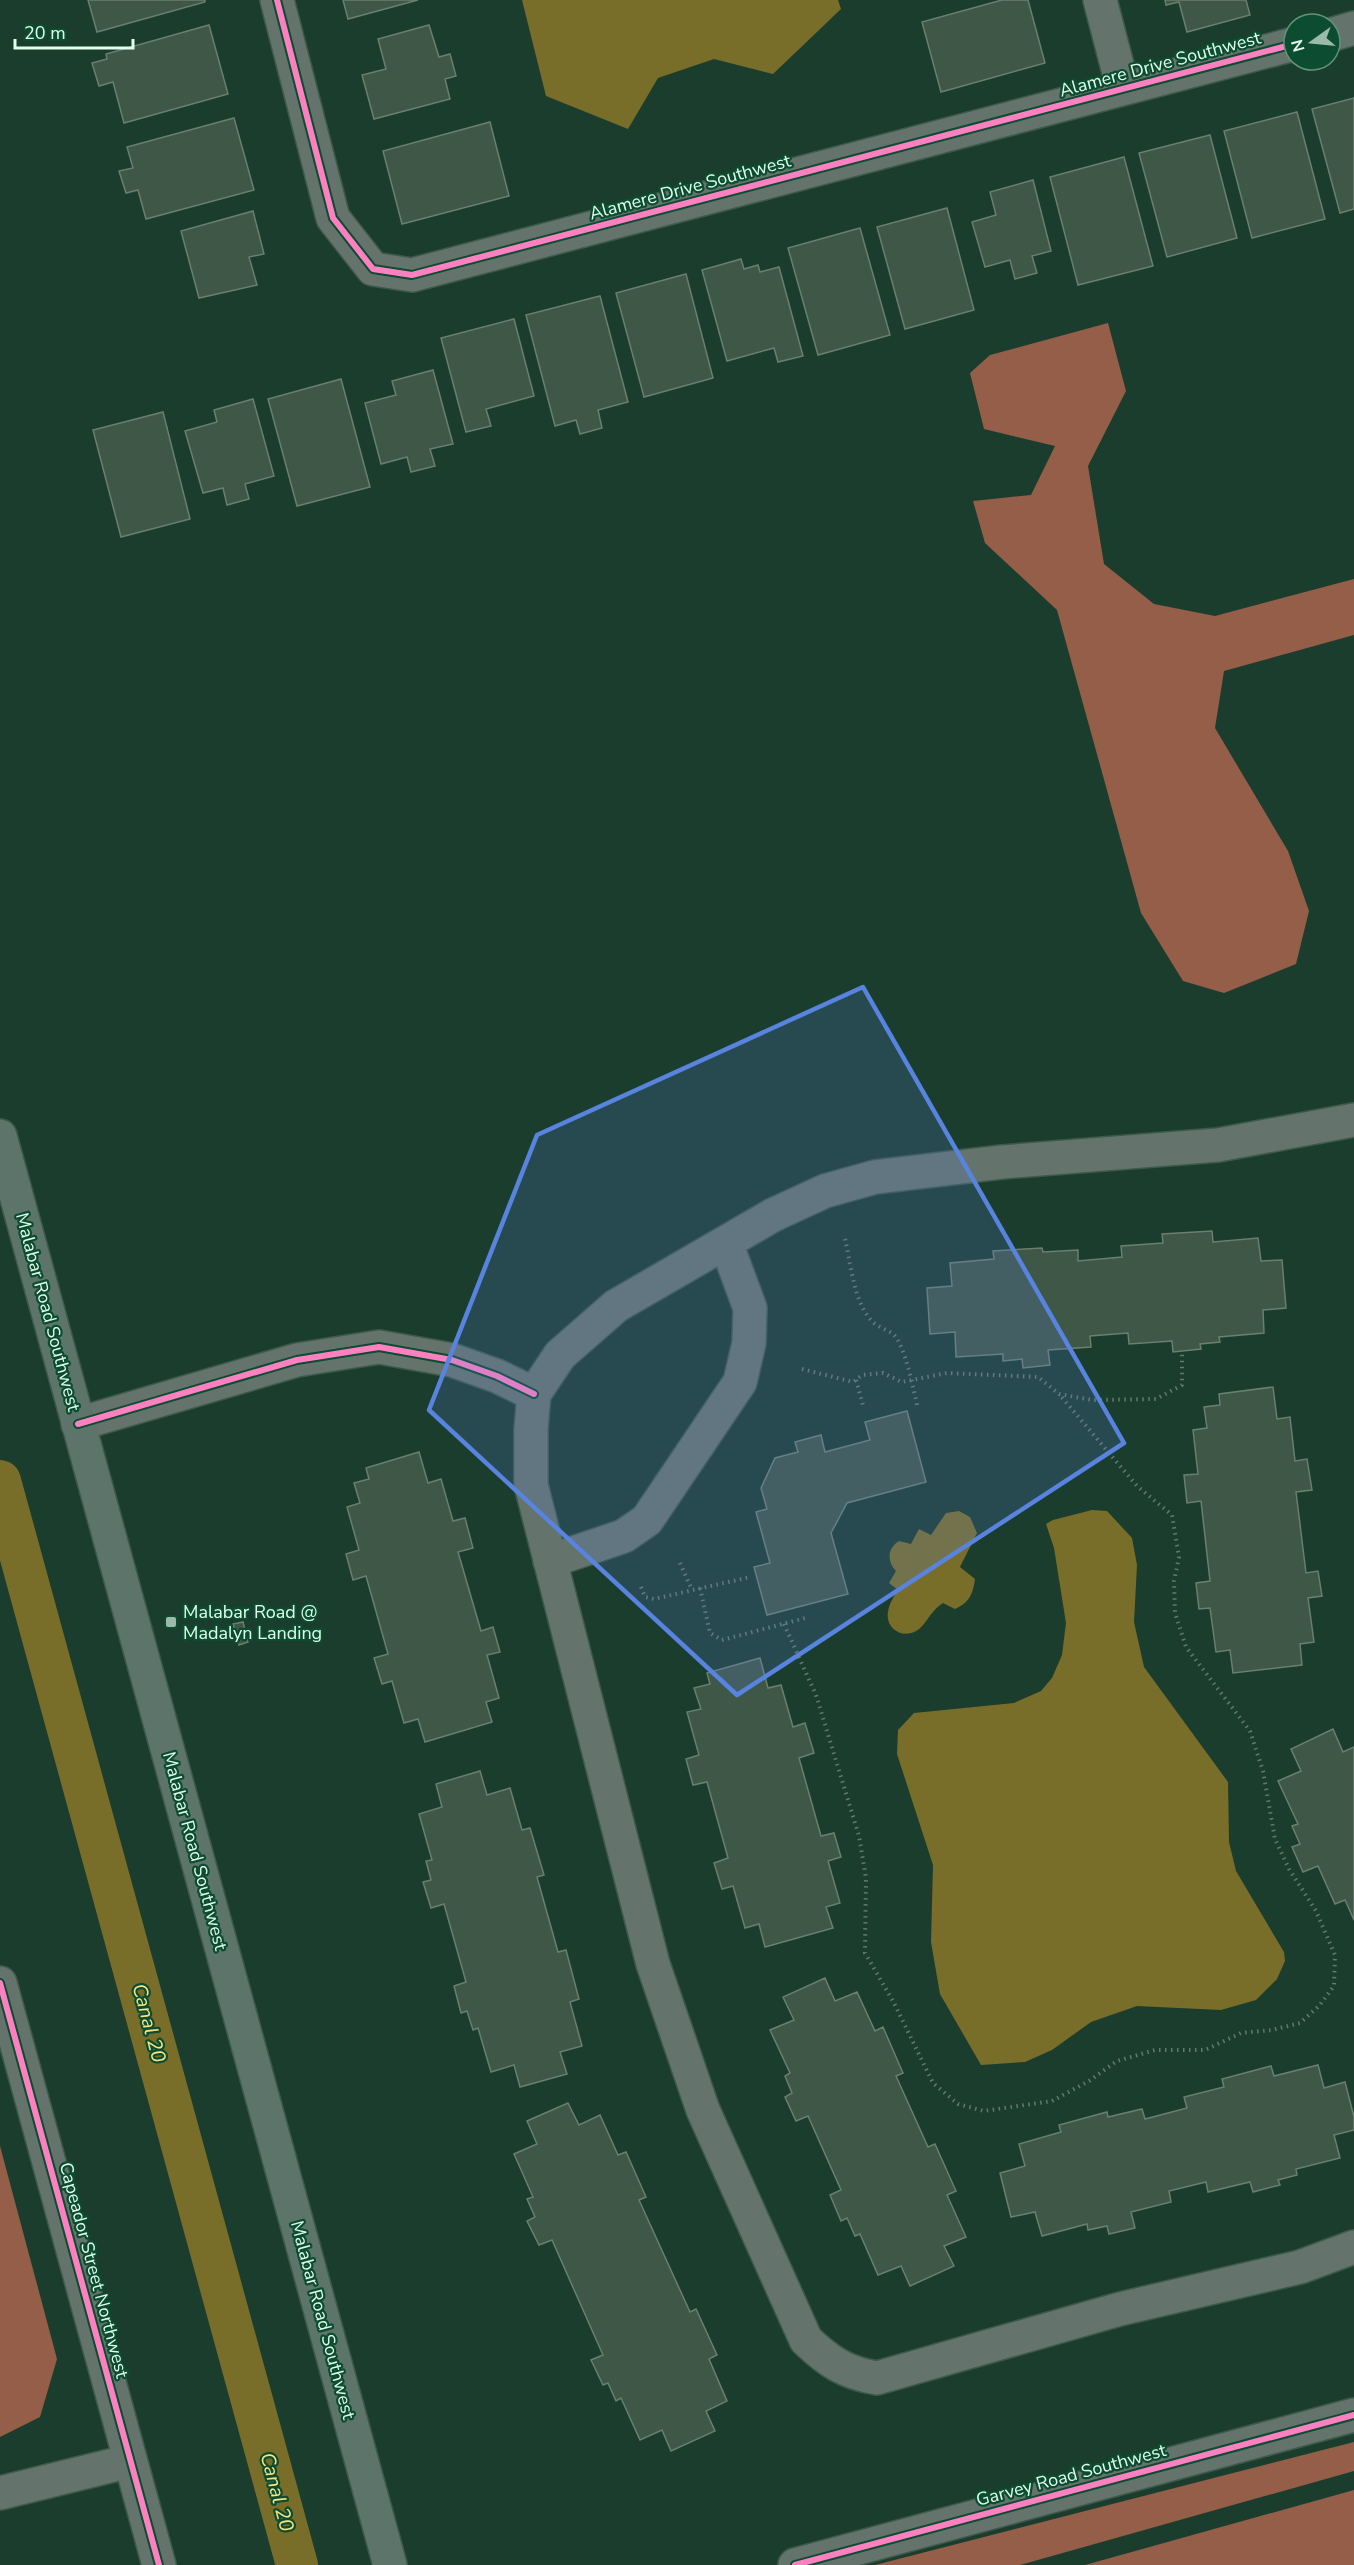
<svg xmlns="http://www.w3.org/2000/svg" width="1354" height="2565" font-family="'Nunito Sans',sans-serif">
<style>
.forest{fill:#945e49}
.water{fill:#786e29}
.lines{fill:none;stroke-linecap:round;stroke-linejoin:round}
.canal{stroke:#786e29;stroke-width:42}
.building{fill:#3f5746;stroke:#697f6f;stroke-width:1.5}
.minor-casing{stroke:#3d594b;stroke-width:36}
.major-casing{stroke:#3d594b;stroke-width:36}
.path{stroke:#65786f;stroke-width:4;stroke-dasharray:1.5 4.5;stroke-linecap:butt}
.minor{stroke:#64746c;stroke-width:33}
.major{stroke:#5c7469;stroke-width:33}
.cycleway-casing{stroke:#0c4c30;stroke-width:10}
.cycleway{stroke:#ff80c0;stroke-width:6}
.marked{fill:#5883de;fill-opacity:0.2;stroke:#5883de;stroke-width:4.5;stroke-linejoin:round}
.poi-dot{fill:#9bbaa9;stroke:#0c4c30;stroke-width:2}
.labels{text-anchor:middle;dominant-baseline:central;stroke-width:4.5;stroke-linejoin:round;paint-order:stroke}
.street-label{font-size:18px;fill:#e0feeb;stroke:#0c4c30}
.poi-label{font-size:18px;fill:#e0feeb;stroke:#0c4c30;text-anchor:start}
.water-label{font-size:20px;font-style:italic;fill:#fae67f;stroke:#0c4c30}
</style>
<rect width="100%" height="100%" fill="#1b3d2e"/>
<!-- forest -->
<g class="forest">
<path d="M1108,323L1126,391L1088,466L1104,564L1154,604L1215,616L1354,579V635L1224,671L1215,728L1288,851L1309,911L1296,964L1224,993L1183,981L1141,913L1057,610L985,543L973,501L1031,495L1055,446L984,429L970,373L990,355Z"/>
<path d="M0,2146L57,2359L40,2417L0,2437Z"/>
<path d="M1354,2442V2471L1020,2565H875Z"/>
<path d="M1354,2490V2565H1085Z"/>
</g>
<!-- water -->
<g class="water">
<path d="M522,0H838L841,9L773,74L714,59L658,78L628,129L546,96Z"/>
<path d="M1092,1510L1107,1511L1132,1538L1137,1565L1134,1622L1144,1667L1228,1782L1229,1842L1236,1871L1284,1952L1285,1961L1277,1979L1256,2000L1221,2010L1137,2006L1091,2022L1052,2050L1025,2062L981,2065L940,1994L931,1942L933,1865L897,1754L898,1730L914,1713L1014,1703L1041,1691L1052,1678L1062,1655L1066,1623L1054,1548L1046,1524L1053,1520Z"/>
<path d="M959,1511L970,1517L977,1533L960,1567L975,1579C973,1594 969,1603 955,1609L943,1603C929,1612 926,1626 916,1631C902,1639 885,1628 888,1612C889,1604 894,1596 898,1590L889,1583L896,1571C887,1562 887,1548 899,1541L911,1544L919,1529L931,1535L946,1513Z"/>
</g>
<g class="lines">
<!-- canal -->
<path class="canal" d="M0,1481L297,2565"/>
</g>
<!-- building -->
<g class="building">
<path d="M88,0H205V2L97,32Z"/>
<path d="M343,0H418L348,19Z"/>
<path d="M1002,0H1028L1045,63L941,92L922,22Z"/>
<path d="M1165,0H1246L1250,15L1187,32L1179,2L1166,5Z"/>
<path d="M209,25L228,94L124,123L113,82L99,86L92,63L107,59L106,54Z"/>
<path d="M429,25L439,57L450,54L456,76L445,79L450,99L374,119L362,75L386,69L378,39Z"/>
<path d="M1354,98V209L1340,213L1312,109Z"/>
<path d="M1297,112L1325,219L1252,238L1224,131Z"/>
<path d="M234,118L254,190L146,219L138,190L126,193L119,171L133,168L127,147Z"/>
<path d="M490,122L509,196L402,224L383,151Z"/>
<path d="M1210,135L1237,238L1167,257L1139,153Z"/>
<path d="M1124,157L1153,266L1078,285L1050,177Z"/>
<path d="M1033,180L1051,251L1032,256L1037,273L1015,279L1010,260L985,267L972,222L996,215L990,192Z"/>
<path d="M947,208L974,310L905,329L877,227Z"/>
<path d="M253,211L264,254L249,257L257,285L199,298L181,231Z"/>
<path d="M860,228L890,335L818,355L788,248Z"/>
<path d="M741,259L744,269L758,265L760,272L779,267L803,356L778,362L774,348L727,361L702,270Z"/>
<path d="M686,274L713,378L644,397L616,293Z"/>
<path d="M600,296L628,402L598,410L602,428L580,434L576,420L555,426L526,315Z"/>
<path d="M514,319L534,396L486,409L491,426L466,432L441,338Z"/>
<path d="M433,370L453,444L430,449L435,466L411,472L407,457L381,464L365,403L396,395L392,381Z"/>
<path d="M341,379L370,487L297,506L268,399Z"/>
<path d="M253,399L274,476L245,484L249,499L227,505L223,488L203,493L185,431L217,422L214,410Z"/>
<path d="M163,412L190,519L121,537L93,430Z"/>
<path d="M1212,1231L1213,1242L1258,1238L1261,1261L1282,1260L1286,1308L1263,1310L1264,1333L1219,1337L1220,1342L1200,1344L1201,1349L1173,1352L1172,1341L1129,1344L1128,1333L1090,1336L1091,1347L1048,1350L1050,1365L1023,1368L1022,1359L1003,1361V1354L956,1357L955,1332L930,1334L927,1288L952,1286L950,1263L994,1259L993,1251L1042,1248L1043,1252L1078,1250V1261L1122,1257L1121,1246L1163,1243L1162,1234Z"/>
<path d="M1273,1387L1277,1419L1290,1417L1295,1461L1307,1459L1312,1490L1296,1492L1306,1573L1318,1571L1322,1596L1308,1598L1314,1642L1300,1644L1302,1665L1233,1673L1230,1650L1216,1652L1210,1608L1199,1609L1196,1583L1210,1581L1201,1501L1187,1503L1184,1475L1198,1474L1193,1430L1207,1428L1204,1407L1220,1405L1219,1394Z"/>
<path d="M907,1411L926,1482L847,1503L831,1533L848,1594L767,1615L754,1567L770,1563L756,1512L767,1509L761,1488L775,1458L798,1452L795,1442L821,1435L825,1452L870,1440L865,1422Z"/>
<path d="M419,1452L428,1483L441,1479L453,1521L465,1518L473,1548L458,1552L481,1631L493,1627L500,1652L487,1655L499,1698L486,1702L492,1722L425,1742L418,1719L404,1723L392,1681L382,1684L374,1658L388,1654L366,1576L353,1580L346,1554L359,1550L347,1507L360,1503L354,1483L369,1479L366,1468Z"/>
<path d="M243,1622L248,1642L239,1645L233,1624Z"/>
<path d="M760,1658L768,1688L781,1685L793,1727L805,1723L814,1753L799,1758L821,1836L834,1833L841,1857L828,1861L840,1903L826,1907L833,1928L765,1947L759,1924L745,1928L733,1886L722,1889L714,1863L728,1858L707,1782L693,1785L686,1759L699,1755L687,1712L701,1709L694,1688L710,1684L707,1673Z"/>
<path d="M1333,1729L1343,1752L1354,1747V1920L1345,1900L1335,1904L1318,1866L1303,1872L1292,1847L1300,1844L1292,1826L1298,1824L1278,1781L1301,1771L1291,1749Z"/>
<path d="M480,1771L487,1795L510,1788L522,1830L530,1828L544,1875L537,1877L558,1952L566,1950L579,1999L570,2002L582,2046L560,2052L567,2074L520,2087L514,2065L491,2072L478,2028L473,2030L467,2011L461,2013L454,1986L466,1982L444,1904L431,1908L423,1882L431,1880L426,1861L432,1860L419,1814L442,1807L436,1784Z"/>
<path d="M825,1978L835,2001L857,1992L875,2031L883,2027L903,2073L896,2076L928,2147L935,2144L956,2191L947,2195L966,2237L944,2246L954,2266L910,2286L901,2266L878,2275L860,2234L855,2236L847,2218L841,2221L830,2195L841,2190L808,2116L796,2121L785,2097L792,2093L785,2076L790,2073L770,2030L794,2020L783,1997Z"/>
<path d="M1318,2065L1324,2088L1345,2082L1354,2117V2130L1334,2135L1340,2158L1296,2169L1297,2175L1278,2180L1280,2185L1253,2192L1250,2182L1208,2192L1206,2182L1169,2191L1171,2202L1131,2212L1135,2228L1109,2234L1107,2226L1088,2230L1087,2224L1042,2236L1035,2212L1011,2217L1000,2173L1025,2166L1019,2144L1061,2132L1059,2125L1107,2112L1108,2117L1142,2109L1145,2119L1187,2108L1184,2097L1224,2087L1222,2079L1271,2066L1274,2076Z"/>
<path d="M568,2103L579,2125L600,2115L618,2155L626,2152L646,2197L639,2200L690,2312L696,2309L717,2355L709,2359L727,2401L706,2411L715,2431L671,2451L662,2430L640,2440L621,2398L616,2401L608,2383L603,2385L591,2360L603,2355L552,2240L539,2245L527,2221L535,2217L527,2199L533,2197L514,2154L537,2144L527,2121Z"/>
</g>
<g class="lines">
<defs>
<g id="minor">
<path d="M277,0L333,218L373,269L412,275L1294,44"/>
<path d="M1100,0L1123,88"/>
<path d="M1330,35L1354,28"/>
<path d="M1354,1120L1218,1145L1002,1162L875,1177L825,1191L773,1215L616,1306L560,1355L534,1394L531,1429V1485L653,1964L703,2110L806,2340C828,2361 845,2373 877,2378L1120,2309L1300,2267L1354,2247"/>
<path d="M78,1424L297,1360L379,1347L452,1360L497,1376L534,1394"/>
<path d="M550,1561L624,1536L647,1520L740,1382L749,1343L750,1308L726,1243"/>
<path d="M0,1983L159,2565"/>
<path d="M0,2493L130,2461"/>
<path d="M795,2565L1354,2415"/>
</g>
<path id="major" d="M0,1136L390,2565"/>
</defs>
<!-- minor casing -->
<use href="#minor" class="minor-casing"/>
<!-- major casing -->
<use href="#major" class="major-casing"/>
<!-- path -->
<g class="path">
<path d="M845,1239C851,1264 853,1298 870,1319C875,1326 886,1329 893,1334C905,1344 914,1392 918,1409"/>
<path d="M802,1369L853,1382L862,1375L883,1373L902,1382L947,1373L1038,1377L1059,1394L1092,1400L1156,1399L1182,1385V1354"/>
<path d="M856,1380L864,1409"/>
<path d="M680,1563L692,1590"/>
<path d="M641,1587L645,1597L654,1599L750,1577"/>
<path d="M700,1588L710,1633L722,1640L809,1617"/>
<path d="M784,1624L816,1695L859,1836L866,1878L865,1953L894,2003L933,2083L958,2104L984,2111L1052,2101L1089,2081L1117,2061L1155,2050H1205L1241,2033L1272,2030L1300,2023L1319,2006L1334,1986L1335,1955L1316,1911L1289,1869L1275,1839L1263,1771L1250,1731L1186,1647L1175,1613L1174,1581L1179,1557L1172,1515L1137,1486L1059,1394"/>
</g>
<!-- minor -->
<use href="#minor" class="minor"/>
<!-- major -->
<use href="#major" class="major"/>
<defs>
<g id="cycleway">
<path d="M277,0L333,218L373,269L412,275L1294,44"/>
<path d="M78,1424L297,1360L379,1347L452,1360L497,1376L534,1394"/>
<path d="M0,1983L159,2565"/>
<path d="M795,2565L1354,2415"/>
</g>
</defs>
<!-- cycleway casing -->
<use href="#cycleway" class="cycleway-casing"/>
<!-- cycleway -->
<use href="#cycleway" class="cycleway"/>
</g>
<!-- marked area -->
<path class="marked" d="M863,987L1124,1443L737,1695L429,1410L537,1135Z"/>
<!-- markers -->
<rect class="poi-dot" x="165" y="1616" width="12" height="12" rx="3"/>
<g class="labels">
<!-- street labels -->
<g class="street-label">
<text transform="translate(1160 64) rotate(-15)">Alamere Drive Southwest</text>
<text transform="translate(690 187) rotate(-15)">Alamere Drive Southwest</text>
<text transform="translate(48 1312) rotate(75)">Malabar Road Southwest</text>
<text transform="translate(195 1851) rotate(75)">Malabar Road Southwest</text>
<text transform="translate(94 2270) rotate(75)">Capeador Street Northwest</text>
<text transform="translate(323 2320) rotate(75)">Malabar Road Southwest</text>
<text transform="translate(1071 2475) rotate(-15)">Garvey Road Southwest</text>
</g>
<!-- poi labels -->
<g class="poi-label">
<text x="183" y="1612">Malabar Road @<tspan x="183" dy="21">Madalyn Landing</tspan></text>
</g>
<!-- water labels -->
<g class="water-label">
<text transform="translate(149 2023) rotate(75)">Canal 20</text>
<text transform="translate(277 2492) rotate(75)">Canal 20</text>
</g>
</g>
<!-- north arrow -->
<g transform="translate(1312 42) rotate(255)"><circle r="28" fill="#0c4c30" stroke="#61937b" stroke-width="1.5"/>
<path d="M0-4.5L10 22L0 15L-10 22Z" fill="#9bbaa9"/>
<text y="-9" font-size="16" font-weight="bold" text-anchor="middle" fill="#e0feeb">N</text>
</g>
<!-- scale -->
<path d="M15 39v9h118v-9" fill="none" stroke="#e0feeb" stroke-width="3"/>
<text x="24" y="39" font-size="18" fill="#e0feeb" stroke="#0c4c30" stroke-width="4.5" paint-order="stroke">20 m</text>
</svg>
